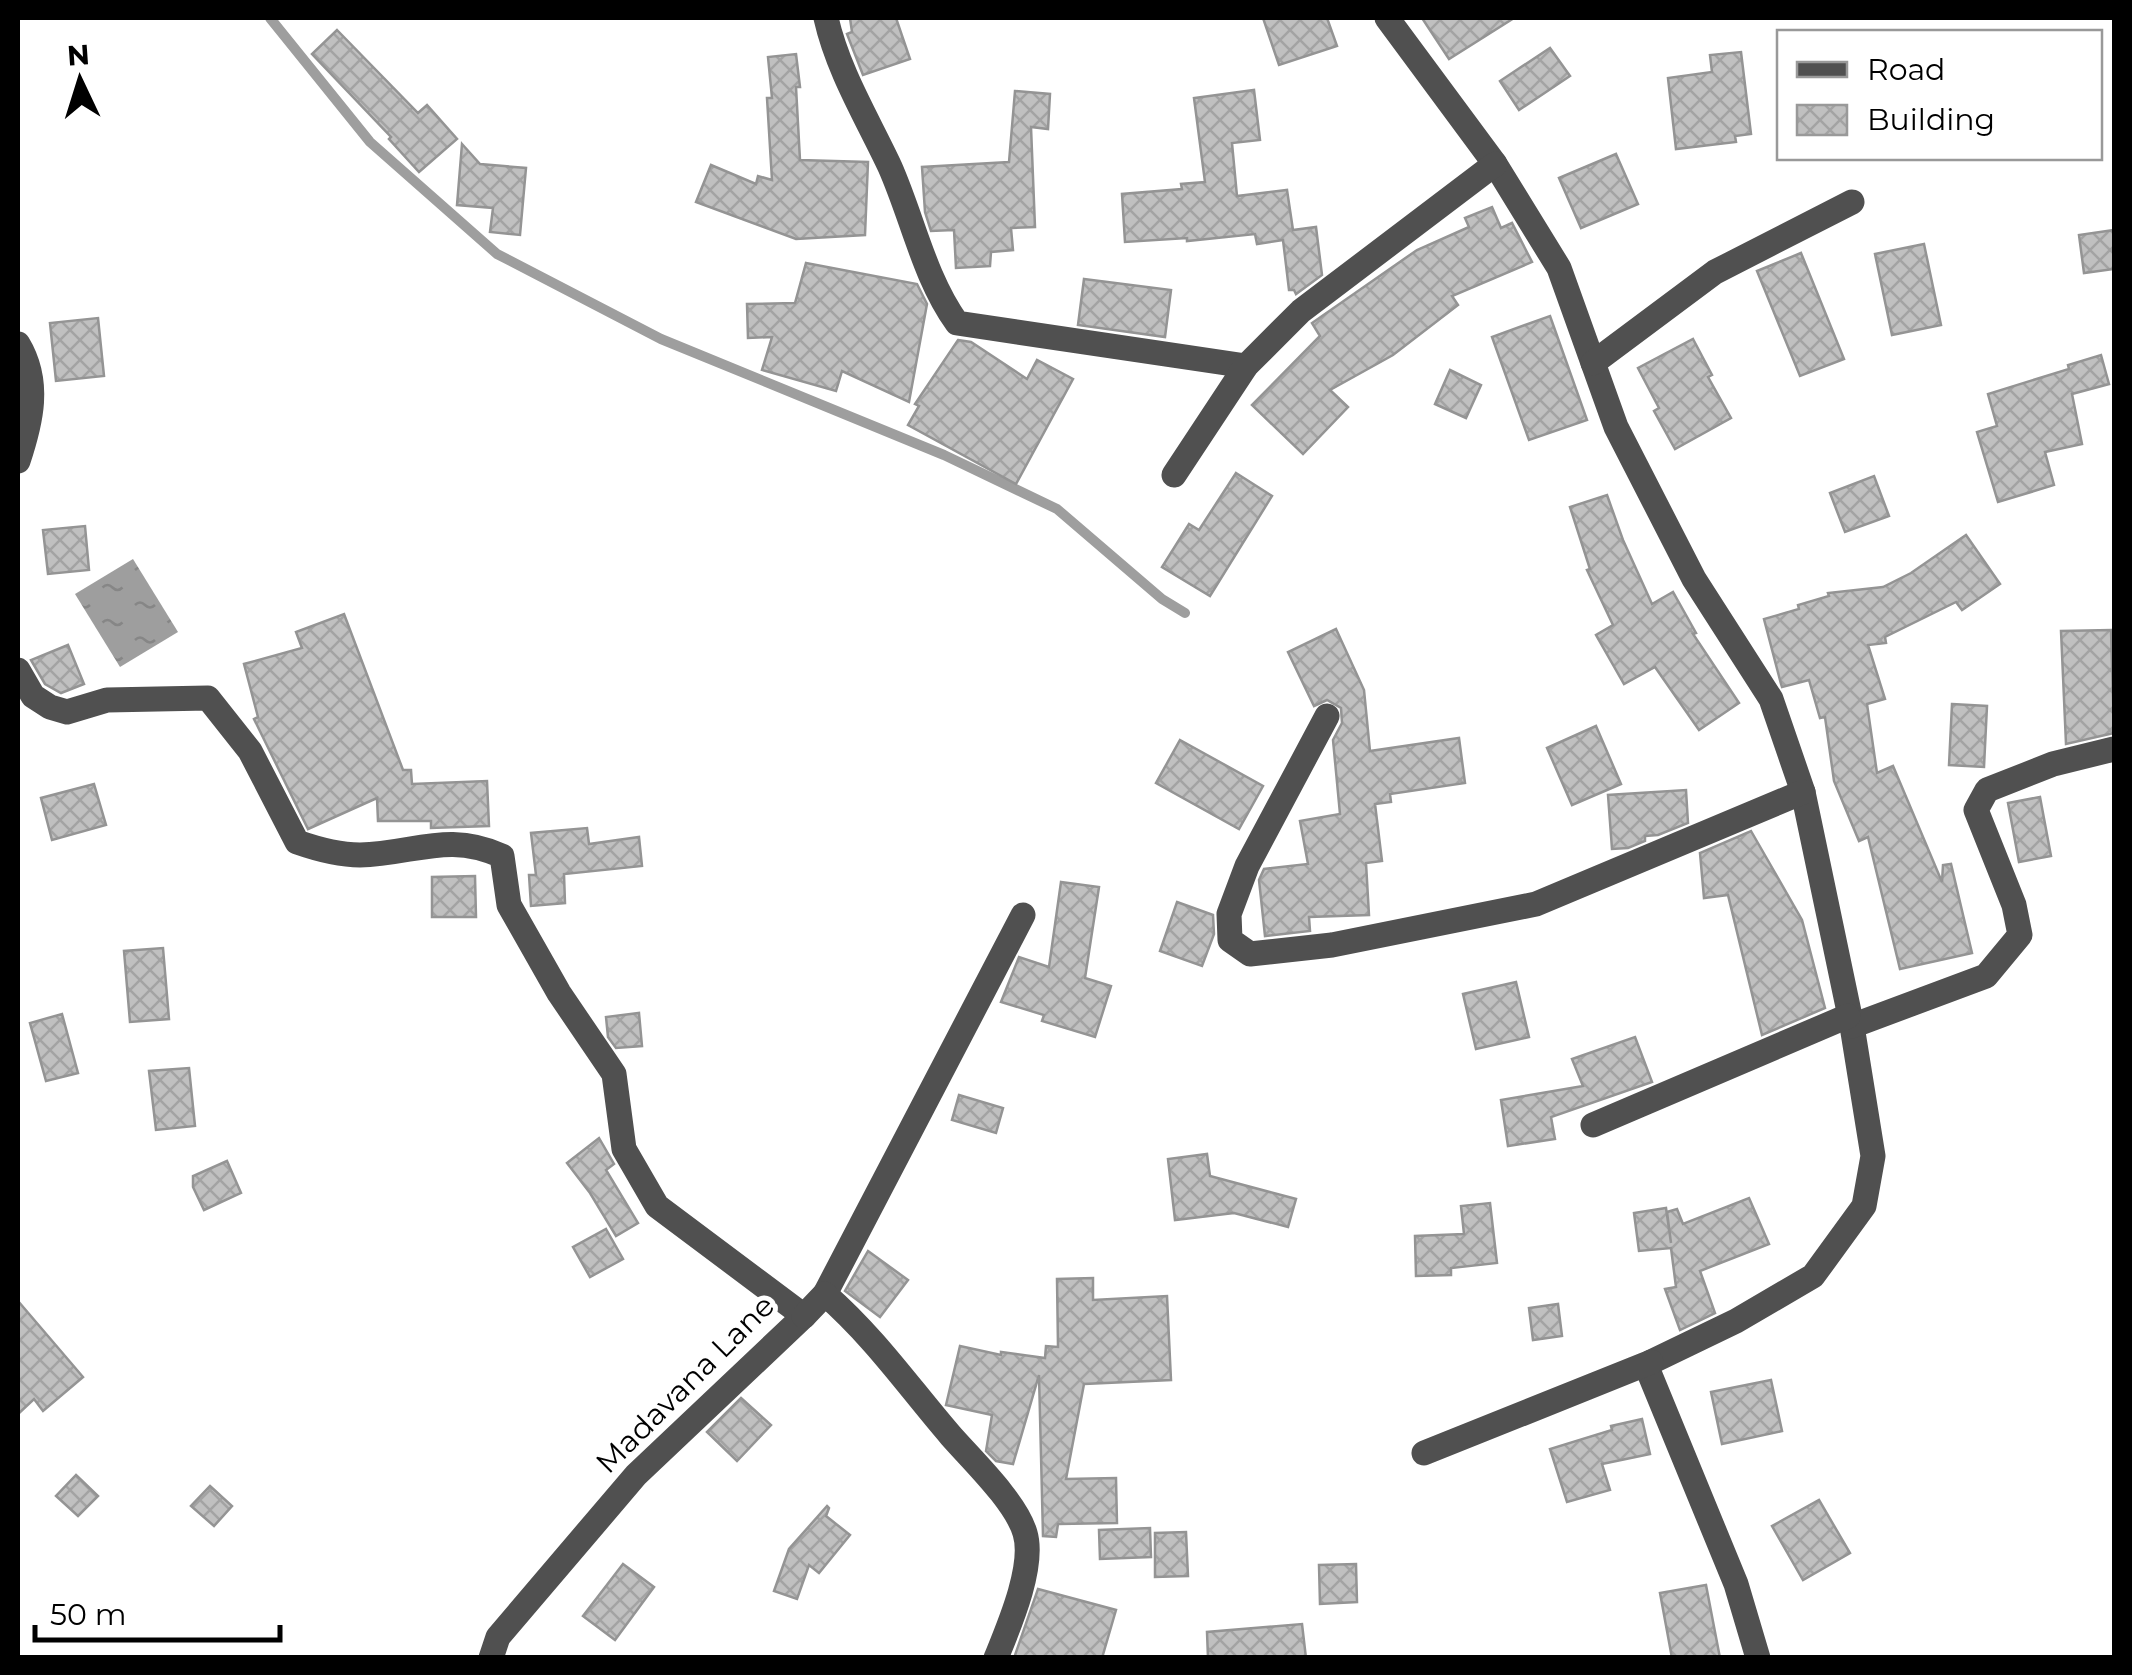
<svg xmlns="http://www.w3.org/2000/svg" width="2132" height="1675" font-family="Montserrat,sans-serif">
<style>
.water{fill:url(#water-ripples)}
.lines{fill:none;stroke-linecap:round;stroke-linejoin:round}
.stream{stroke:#9e9e9e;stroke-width:10}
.building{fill:url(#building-cross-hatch);stroke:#949494;stroke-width:2.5}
.minor{stroke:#505050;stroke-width:25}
.labels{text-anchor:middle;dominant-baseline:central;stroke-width:10;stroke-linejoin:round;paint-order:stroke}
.street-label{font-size:30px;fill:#000;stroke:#fff}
</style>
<defs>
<pattern id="water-ripples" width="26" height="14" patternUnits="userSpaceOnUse" patternTransform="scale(2.5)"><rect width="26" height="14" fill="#9e9e9e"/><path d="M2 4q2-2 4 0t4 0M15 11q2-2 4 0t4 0" fill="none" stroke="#868686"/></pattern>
<pattern id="building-cross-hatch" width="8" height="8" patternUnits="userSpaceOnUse" patternTransform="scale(2.5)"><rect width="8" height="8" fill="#c0c0c0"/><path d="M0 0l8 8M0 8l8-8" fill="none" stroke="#a3a3a3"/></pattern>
</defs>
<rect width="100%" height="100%" fill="#fff"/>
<!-- water -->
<path class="water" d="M133,559L178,632L120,667L75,594Z"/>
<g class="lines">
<!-- stream -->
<path class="stream" d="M270,18L370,142L497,254L661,339L944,455L1057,509L1162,599L1185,613"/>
</g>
<!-- building -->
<g class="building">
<path d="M850,18H896L910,59L863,75L847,34L852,32Z"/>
<path d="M1263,18H1327L1337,46L1279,65Z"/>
<path d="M1422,18H1514L1449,59Z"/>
<path d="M337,30L418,113L427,105L457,139L419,172L389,139L391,137L312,54Z"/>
<path d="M1550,48L1570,76L1519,110L1500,81Z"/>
<path d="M1741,52L1751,134L1735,136L1736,142L1676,149L1668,78L1712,72L1710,55Z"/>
<path d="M796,54L800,87H796L800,160L868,162L865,235L796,239L696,202L711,165L756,184L758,176L772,180L767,98H772L768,57Z"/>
<path d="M1254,90L1260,140L1232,143L1237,196L1287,190L1293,230L1316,227L1322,275L1296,294L1294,290H1289L1283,240L1257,244L1255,234L1187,241V238L1125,242L1122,194L1182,189L1181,184L1205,182L1194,98Z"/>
<path d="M1015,91L1050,94L1048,129L1031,127L1035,227L1011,228L1013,250L991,252L990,266L956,268L954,230L931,231L925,212L922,167L1009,162Z"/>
<path d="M462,144L480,164L526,168L520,235L490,232L493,208L457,205Z"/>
<path d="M1616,154L1638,204L1581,228L1559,178Z"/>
<path d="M1492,207L1501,228L1512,223L1532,262L1452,296L1458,305L1393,355L1330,390L1348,407L1303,454L1252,405L1320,336L1312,323L1417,250L1469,227L1465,218Z"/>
<path d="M2114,230V269L2084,273L2079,235Z"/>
<path d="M1924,244L1941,325L1892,335L1875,254Z"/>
<path d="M1801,253L1844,359L1800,376L1757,271Z"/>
<path d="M806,263L917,284L927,304L909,402L842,371L836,391L762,370L772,337L748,338L747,304L795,303Z"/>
<path d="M1084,279L1171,290L1165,337L1078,325Z"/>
<path d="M1550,316L1587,420L1529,440L1492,337Z"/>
<path d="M98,318L104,376L56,381L50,323Z"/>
<path d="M1693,339L1712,375L1708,377L1731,418L1675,449L1654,411L1659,408L1638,368Z"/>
<path d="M958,340L971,342L1027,379L1037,360L1073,379L1016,484L908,425L919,406L915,404Z"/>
<path d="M2101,355L2109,384L2072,394L2082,444L2045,452L2054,485L1998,502L1977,432L1997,426L1988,394L2069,369L2068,365Z"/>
<path d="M1450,370L1481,385L1466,418L1435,404Z"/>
<path d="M1236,473L1272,496L1210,596L1162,567L1189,524L1199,530Z"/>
<path d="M1874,476L1889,516L1845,532L1830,493Z"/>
<path d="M1607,495L1623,540L1652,604L1673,592L1696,633L1693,634L1739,703L1699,730L1655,667L1624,684L1596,635L1613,625L1587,570L1590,569L1570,507Z"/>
<path d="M85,526L89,570L48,574L43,530Z"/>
<path d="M1966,535L2000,584L1962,610L1956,602L1885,637L1886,643L1868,645L1885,699L1867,704L1877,773L1893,766L1942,882L1943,865L1951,864L1972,953L1900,969L1868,837L1859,841L1834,781L1825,717L1820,718L1809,680L1782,687L1781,684L1764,619L1799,609L1798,605L1829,596L1828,593L1883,587L1911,573Z"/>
<path d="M344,614L403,770H411L412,784L487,781L489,826L431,828V821H378L377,798L308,829L254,719L258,717L244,664L302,648L296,632Z"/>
<path d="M1336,629L1364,690L1370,751L1459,738L1465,783L1390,794L1391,802L1375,804L1382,861L1366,863L1369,915L1309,917L1310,931L1265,936L1259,880L1264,869L1308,864L1300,821L1340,814L1333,740L1342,723L1341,708L1327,700L1314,706L1288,652Z"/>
<path d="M2111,630L2114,733L2066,744L2061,631Z"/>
<path d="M68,645L84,684L61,693L45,684L31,660Z"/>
<path d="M1952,704L1987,706L1984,767L1949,765Z"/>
<path d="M1596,726L1621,784L1572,805L1547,748Z"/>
<path d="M1180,740L1263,786L1239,829L1156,783Z"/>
<path d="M94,784L106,825L52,840L41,798Z"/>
<path d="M1686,790L1688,823L1658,835L1645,836V841L1628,848L1612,849L1608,795Z"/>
<path d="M2040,797L2051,856L2019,862L2008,803Z"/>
<path d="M587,828L589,844L639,837L642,866L564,874L565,903L531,906L529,875H536L531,833Z"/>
<path d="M1751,831L1802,920L1825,1008L1762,1035L1728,895L1704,898L1700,853Z"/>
<path d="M475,876L476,917H432V877Z"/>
<path d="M1061,882L1099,887L1085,978L1111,986L1095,1037L1042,1021L1044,1015L1001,1002L1019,957L1049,967Z"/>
<path d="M1177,902L1213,915L1214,934L1202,966L1160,951Z"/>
<path d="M163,948L169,1019L130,1022L124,951Z"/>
<path d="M1516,982L1529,1037L1476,1049L1463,994Z"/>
<path d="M639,1013L642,1046L616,1048L608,1037L606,1017Z"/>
<path d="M62,1014L78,1073L46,1081L30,1023Z"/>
<path d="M1635,1037L1652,1082L1551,1117L1555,1139L1508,1146L1501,1100L1583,1086L1572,1059Z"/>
<path d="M189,1068L195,1126L156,1130L149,1071Z"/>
<path d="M959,1095L1003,1108L996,1133L952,1120Z"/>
<path d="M599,1138L614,1164L606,1170L638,1223L616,1236L590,1193L567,1163Z"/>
<path d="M1207,1154L1210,1176L1296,1199L1288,1227L1234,1213L1175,1220L1168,1159Z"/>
<path d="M227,1161L241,1193L204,1210L193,1187V1176Z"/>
<path d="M1749,1198L1769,1244L1700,1271L1715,1313L1680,1330L1665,1289L1676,1287L1671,1248L1639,1251L1634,1213L1666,1208L1671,1243L1667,1212L1677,1209L1683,1224Z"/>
<path d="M1490,1203L1497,1263L1451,1268V1275L1416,1276L1415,1236L1464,1234L1461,1206Z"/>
<path d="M606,1229L623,1259L590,1277L573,1247Z"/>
<path d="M868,1251L908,1280L880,1317L845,1291Z"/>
<path d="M1093,1278V1300L1167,1296L1171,1380L1084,1384L1066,1479L1116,1478L1117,1523L1058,1524L1056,1537L1043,1536L1039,1375L1013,1464L996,1461L986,1451L992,1415L946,1405L960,1346L1001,1355V1352L1045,1358L1046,1346L1058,1347L1057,1279Z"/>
<path d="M18,1301L83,1377L43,1411L34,1399L18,1414Z"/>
<path d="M1558,1304L1562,1336L1533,1340L1529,1308Z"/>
<path d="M1771,1380L1782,1431L1722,1444L1711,1392Z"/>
<path d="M741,1398L771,1425L737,1461L707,1432Z"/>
<path d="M1642,1419L1650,1454L1602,1464L1610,1490L1567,1502L1550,1449L1612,1430L1611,1426Z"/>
<path d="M76,1475L98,1496L78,1516L56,1496Z"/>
<path d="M210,1486L232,1506L214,1526L191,1506Z"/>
<path d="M1819,1500L1850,1553L1803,1580L1772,1526Z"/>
<path d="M827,1506L829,1508L826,1516L850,1535L819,1573L809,1565L797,1599L774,1591L789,1549Z"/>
<path d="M1150,1528L1151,1557L1100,1559L1099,1530Z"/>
<path d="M1186,1532L1188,1576L1155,1577V1533Z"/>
<path d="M623,1564L654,1587L615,1640L583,1616Z"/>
<path d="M1356,1564L1357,1602L1320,1604L1319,1565Z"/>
<path d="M1706,1585L1720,1658H1672L1660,1593Z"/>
<path d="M1038,1589L1116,1610L1102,1658H1014Z"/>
<path d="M1302,1624L1306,1658H1208L1207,1632Z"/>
</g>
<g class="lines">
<!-- minor -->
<g class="minor">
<path d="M826,18C838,71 867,118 890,167C913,219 924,277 957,323L1246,366"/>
<path d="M1387,18L1495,164L1559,268L1616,427L1694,579L1771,699L1803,792L1852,1026L1873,1156L1864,1206L1813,1276L1736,1321L1651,1362L1648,1370L1736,1584L1758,1658"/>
<path d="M18,344C41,382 31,422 18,461"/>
<path d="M1593,363L1715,272L1852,202"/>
<path d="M1174,475L1246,366L1301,311L1495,164"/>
<path d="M18,670L33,696L50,707L67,712L107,700L208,698L250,751L297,842C317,849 340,855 360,855C414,854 448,831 502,856L509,905L559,993L614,1074L624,1149L657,1206L804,1316L636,1475L498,1637L491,1658"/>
<path d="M1327,716L1247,866L1229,914L1230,940L1250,954L1332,945L1536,904L1803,792"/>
<path d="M1852,1026L1986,976L2020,935L2014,905L1976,810L1987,790L2053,764L2114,749"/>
<path d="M1593,1125L1848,1016"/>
<path d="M825,1294L1023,915"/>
<path d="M804,1316L825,1294C876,1339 908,1386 951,1436C973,1461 1016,1502 1025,1533C1035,1566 1009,1626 996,1658"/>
<path d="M1424,1453L1651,1362"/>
</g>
</g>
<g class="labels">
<!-- street labels -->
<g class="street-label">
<text transform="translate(685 1384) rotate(-45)">Madavana Lane</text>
</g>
</g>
<!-- border -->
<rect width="2132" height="1675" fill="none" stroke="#000000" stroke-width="40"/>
<!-- legend -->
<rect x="1777" y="30" width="325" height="130" fill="#ffffff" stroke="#999999" stroke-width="2.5"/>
<rect x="1797" y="62" width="50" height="15" fill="#505050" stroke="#999999" stroke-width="2.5"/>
<text x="1867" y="80" font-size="30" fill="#000000">Road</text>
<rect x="1797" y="105" width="50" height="30" fill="url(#building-cross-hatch)" stroke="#999999" stroke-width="2.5"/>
<text x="1867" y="130" font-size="30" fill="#000000">Building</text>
<!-- north arrow -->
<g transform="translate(80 80) rotate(356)" stroke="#ffffff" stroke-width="8" paint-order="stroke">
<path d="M0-8L18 38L0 25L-18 38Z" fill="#000000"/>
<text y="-15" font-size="28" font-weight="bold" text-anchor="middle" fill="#000000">N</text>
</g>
<!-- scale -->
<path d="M35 1625v15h245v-15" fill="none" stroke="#000000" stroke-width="5"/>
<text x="50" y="1625" font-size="30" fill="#000000" stroke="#ffffff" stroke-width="8" paint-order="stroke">50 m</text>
</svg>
